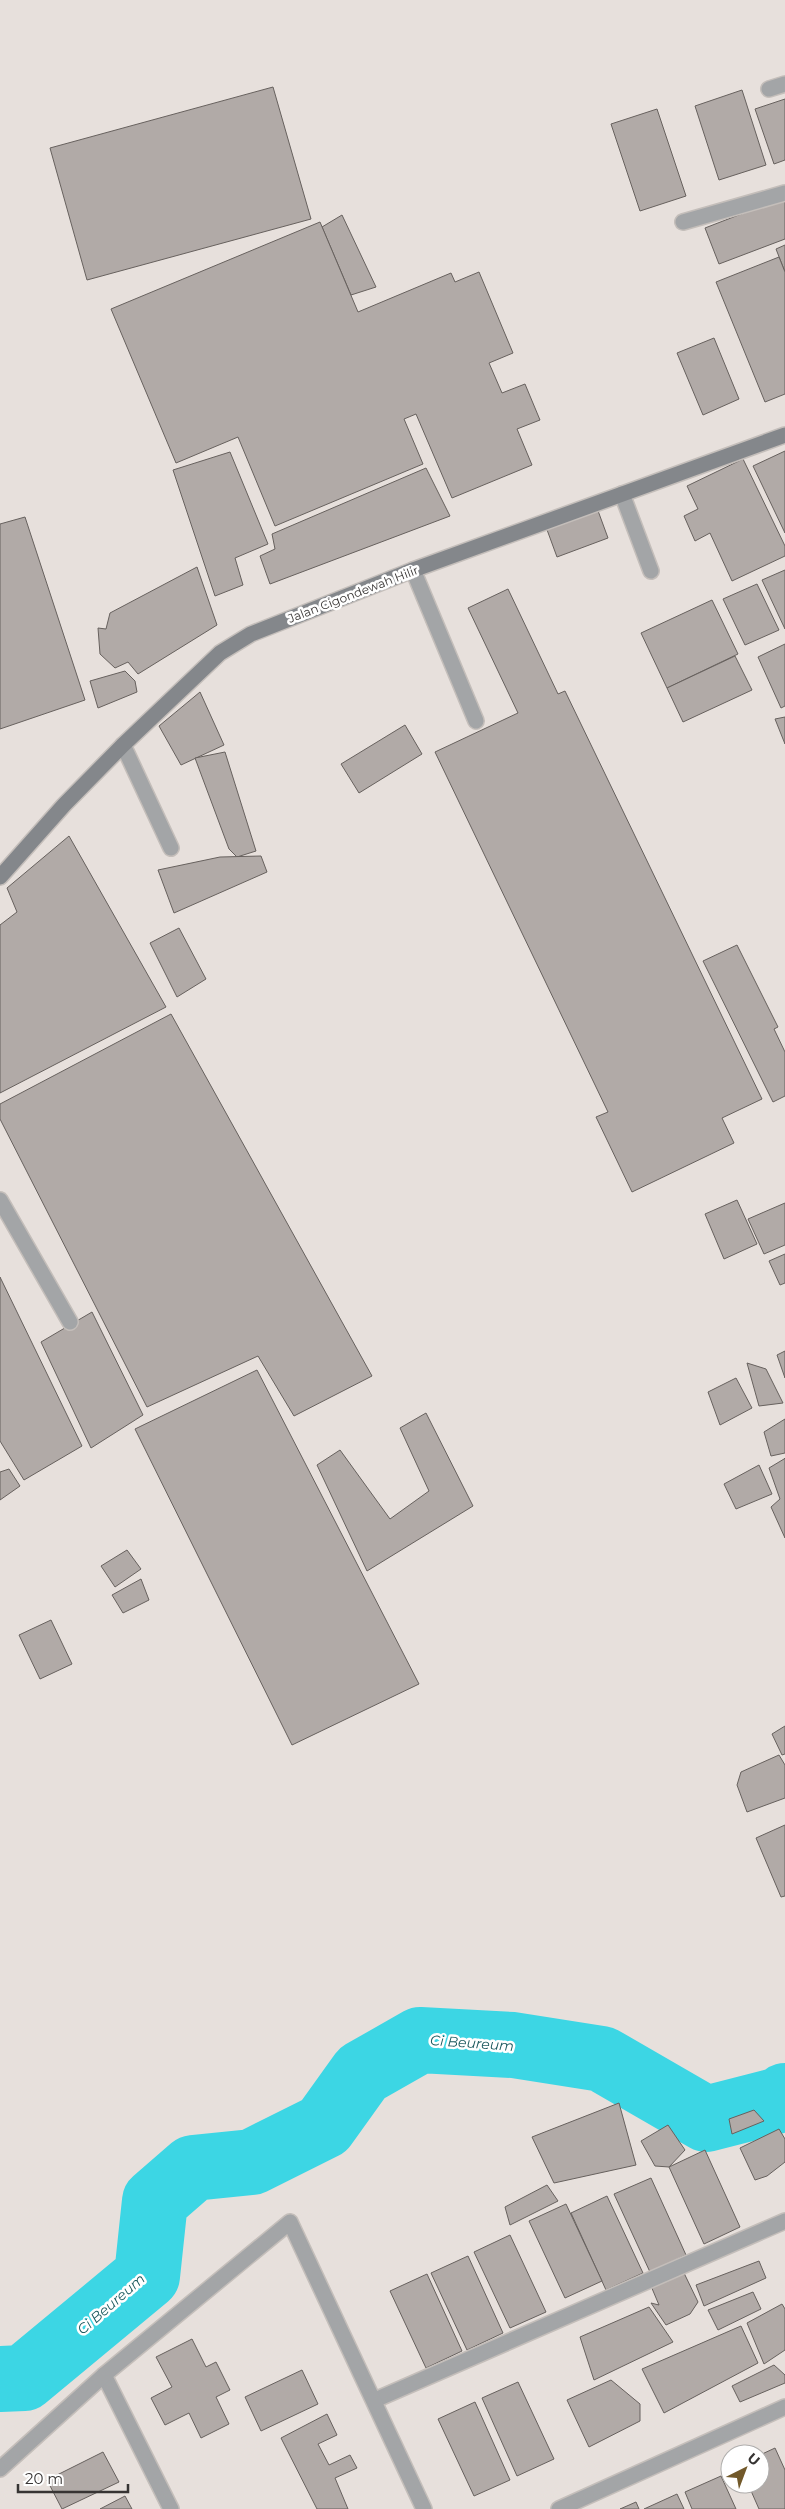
<svg xmlns="http://www.w3.org/2000/svg" width="785" height="2509" font-family="Montserrat,sans-serif">
<style>
.lines{fill:none;stroke-linecap:round;stroke-linejoin:round}
.river{stroke:#3cd6e4;stroke-width:66}
.building{fill:#b1aaa7;stroke:#67615e}
.lane-casing{stroke:#c4beba;stroke-width:18}
.street-casing{stroke:#c4beba;stroke-width:18}
.secondary-casing{stroke:#c4beba;stroke-width:18}
.lane{stroke:#a3a5a7;stroke-width:15}
.street{stroke:#a3a5a7;stroke-width:15}
.secondary{stroke:#84878b;stroke-width:15}
.labels{text-anchor:middle;dominant-baseline:central;stroke-width:5;stroke-linejoin:round;paint-order:stroke}
.street-label{font-size:12px;fill:#373433;stroke:#fff}
.water-label{font-size:14px;font-style:italic;fill:#1b595e;stroke:#fff}
</style>
<rect width="100%" height="100%" fill="#e7e0dc"/>
<g class="lines">
<!-- river -->
<path class="river" d="M0,2379L24,2378L147,2276L155,2201L193,2168L252,2162L324,2126L362,2073L420,2040L513,2045L602,2059L706,2119L780,2100L785,2096"/>
</g>
<!-- building -->
<g class="building">
<path d="M273,87L311,219L87,280L50,148Z"/>
<path d="M742,90L766,165L719,180L695,106Z"/>
<path d="M785,99V160L774,164L755,109Z"/>
<path d="M657,109L686,196L640,211L611,124Z"/>
<path d="M785,197V239L719,264L705,228Z"/>
<path d="M342,215L376,287L351,295L322,227Z"/>
<path d="M320,222L358,312L451,273L455,282L479,272L513,353L489,363L502,393L525,384L540,420L517,429L532,465L452,498L416,414L404,419L423,464L275,526L238,437L176,463L111,309Z"/>
<path d="M785,245V272L776,249Z"/>
<path d="M779,257L785,272V394L765,402L716,282Z"/>
<path d="M714,338L739,399L703,415L677,353Z"/>
<path d="M785,451V533L753,466Z"/>
<path d="M230,452L268,544L235,558L243,585L215,596L173,470Z"/>
<path d="M743,459L785,546V556L732,581L710,533L695,541L684,516L698,509L687,486Z"/>
<path d="M426,468L450,516L270,584L260,556L275,549L272,534Z"/>
<path d="M597,508L608,538L557,557L546,527Z"/>
<path d="M25,517L85,700L0,729V524Z"/>
<path d="M197,567L217,625L138,674L128,662L115,668L100,654L98,628L106,629L110,613Z"/>
<path d="M785,570V629L762,580Z"/>
<path d="M757,584L779,630L745,645L723,599Z"/>
<path d="M508,589L558,694L565,691L762,1099L722,1118L734,1143L632,1192L596,1117L608,1112L435,752L518,713L468,608Z"/>
<path d="M712,600L738,654L667,688L641,633Z"/>
<path d="M785,644V706L781,708L758,657Z"/>
<path d="M735,656L752,690L683,722L667,688Z"/>
<path d="M125,671L135,681L137,692L98,708L90,681Z"/>
<path d="M200,692L224,745L181,765L159,726Z"/>
<path d="M785,717V744L775,719Z"/>
<path d="M405,725L422,754L359,793L341,764Z"/>
<path d="M225,752L256,851L237,857L229,849L195,758Z"/>
<path d="M69,836L166,1007L0,1093V925L17,912L7,888Z"/>
<path d="M261,856L267,872L174,913L158,870L220,857Z"/>
<path d="M179,928L206,979L177,997L150,943Z"/>
<path d="M737,945L778,1027L774,1029L785,1052V1096L773,1102L703,961Z"/>
<path d="M171,1014L372,1376L294,1416L258,1356L147,1407L0,1119V1104Z"/>
<path d="M737,1200L757,1244L724,1259L705,1214Z"/>
<path d="M785,1203V1245L764,1254L748,1219Z"/>
<path d="M785,1254V1283L780,1285L769,1261Z"/>
<path d="M0,1277L82,1446L24,1480L0,1441Z"/>
<path d="M92,1312L143,1415L91,1448L41,1342Z"/>
<path d="M785,1351V1378L777,1355Z"/>
<path d="M747,1363L766,1369L783,1403L759,1406Z"/>
<path d="M257,1370L419,1684L292,1745L135,1429Z"/>
<path d="M736,1378L752,1408L720,1425L708,1392Z"/>
<path d="M426,1413L473,1506L367,1571L317,1465L340,1450L390,1519L429,1491L400,1428Z"/>
<path d="M785,1419V1453L771,1456L764,1432Z"/>
<path d="M784,1459L785,1458V1538L771,1507L780,1499L769,1468Z"/>
<path d="M759,1465L772,1494L736,1509L724,1484Z"/>
<path d="M9,1469L20,1486L0,1500V1472Z"/>
<path d="M127,1550L141,1569L115,1587L101,1566Z"/>
<path d="M141,1579L149,1600L123,1613L112,1595Z"/>
<path d="M51,1620L72,1664L40,1679L19,1635Z"/>
<path d="M785,1726V1754L782,1755L772,1734Z"/>
<path d="M779,1755L785,1765V1798L747,1812L737,1785L741,1772Z"/>
<path d="M785,1825V1896L781,1897L756,1838Z"/>
<path d="M619,2103L636,2165L554,2183L532,2137Z"/>
<path d="M754,2110L764,2121L732,2134L729,2119Z"/>
<path d="M668,2125L685,2150L669,2167L655,2166L641,2141Z"/>
<path d="M779,2129L785,2139V2162L767,2176L755,2180L740,2148Z"/>
<path d="M705,2150L740,2227L704,2244L669,2167Z"/>
<path d="M651,2178L686,2255L650,2272L614,2194Z"/>
<path d="M547,2185L558,2201L510,2225L505,2207Z"/>
<path d="M607,2196L643,2273L606,2290L571,2213Z"/>
<path d="M566,2204L602,2281L565,2298L529,2221Z"/>
<path d="M510,2235L546,2312L510,2328L474,2252Z"/>
<path d="M468,2256L503,2333L467,2350L431,2273Z"/>
<path d="M759,2261L766,2278L704,2306L696,2285Z"/>
<path d="M684,2273L698,2302L690,2314L666,2325L651,2303L659,2305L651,2286Z"/>
<path d="M427,2274L462,2351L426,2368L390,2291Z"/>
<path d="M753,2292L761,2309L718,2330L708,2310Z"/>
<path d="M782,2304L785,2309V2350L764,2364L747,2323Z"/>
<path d="M649,2307L673,2342L594,2380L580,2337Z"/>
<path d="M741,2326L758,2363L664,2413L642,2369Z"/>
<path d="M192,2339L206,2367L216,2362L230,2390L216,2397L229,2424L201,2438L189,2413L165,2425L151,2398L172,2387L156,2357Z"/>
<path d="M774,2365L785,2375V2383L740,2402L732,2386Z"/>
<path d="M302,2370L318,2404L261,2431L245,2397Z"/>
<path d="M611,2380L640,2404V2421L589,2447L567,2400Z"/>
<path d="M518,2382L554,2459L517,2476L482,2398Z"/>
<path d="M475,2402L510,2480L474,2496L438,2419Z"/>
<path d="M327,2414L337,2435L318,2444L329,2465L350,2455L357,2468L335,2478L348,2509H317L281,2438Z"/>
<path d="M775,2448L785,2470V2509H759L748,2484H760V2455Z"/>
<path d="M103,2452L119,2482L62,2509L47,2480Z"/>
<path d="M721,2476L736,2509H692L685,2492Z"/>
<path d="M677,2494L684,2509H644Z"/>
<path d="M125,2496L132,2509H100Z"/>
<path d="M636,2502L639,2509H620Z"/>
</g>
<g class="lines">
<defs>
<g id="lane">
<path d="M769,89L785,84"/>
<path d="M622,494L651,571"/>
<path d="M413,570L476,721"/>
<path d="M123,745L171,848"/>
<path d="M0,1200L70,1322"/>
</g>
<g id="street">
<path d="M683,222L785,193"/>
<path d="M104,2375L171,2509"/>
<path d="M375,2400L785,2221"/>
<path d="M0,2469L104,2375L290,2222L424,2509"/>
<path d="M559,2509L785,2407"/>
</g>
<path id="secondary" d="M0,877L64,805L123,745L220,653L251,634L413,570L785,435"/>
</defs>
<!-- lane casing -->
<use href="#lane" class="lane-casing"/>
<!-- street casing -->
<use href="#street" class="street-casing"/>
<!-- secondary casing -->
<use href="#secondary" class="secondary-casing"/>
<!-- lane -->
<use href="#lane" class="lane"/>
<!-- street -->
<use href="#street" class="street"/>
<!-- secondary -->
<use href="#secondary" class="secondary"/>
</g>
<g class="labels">
<!-- street labels -->
<g class="street-label">
<text transform="translate(353 594) rotate(-21)">Jalan Cigondewah Hilir</text>
</g>
<!-- water labels -->
<g class="water-label">
<text transform="translate(472 2043) rotate(4)">Ci Beureum</text>
<text transform="translate(111 2304) rotate(-41)">Ci Beureum</text>
</g>
</g>
<!-- north arrow -->
<g transform="translate(745 2469) rotate(42)"><circle r="24" fill="#ffffff" stroke="#afaead"/>
<path d="M0-4L9 19L0 12L-9 19Z" fill="#72592a"/>
<text y="-8" font-size="14" font-weight="bold" text-anchor="middle" fill="#373433">U</text>
</g>
<!-- scale -->
<path d="M18 2484v8h110v-8" fill="none" stroke="#373433" stroke-width="2.5"/>
<text x="25" y="2484" font-size="15" fill="#373433" stroke="#ffffff" stroke-width="4" paint-order="stroke">20 m</text>
</svg>
